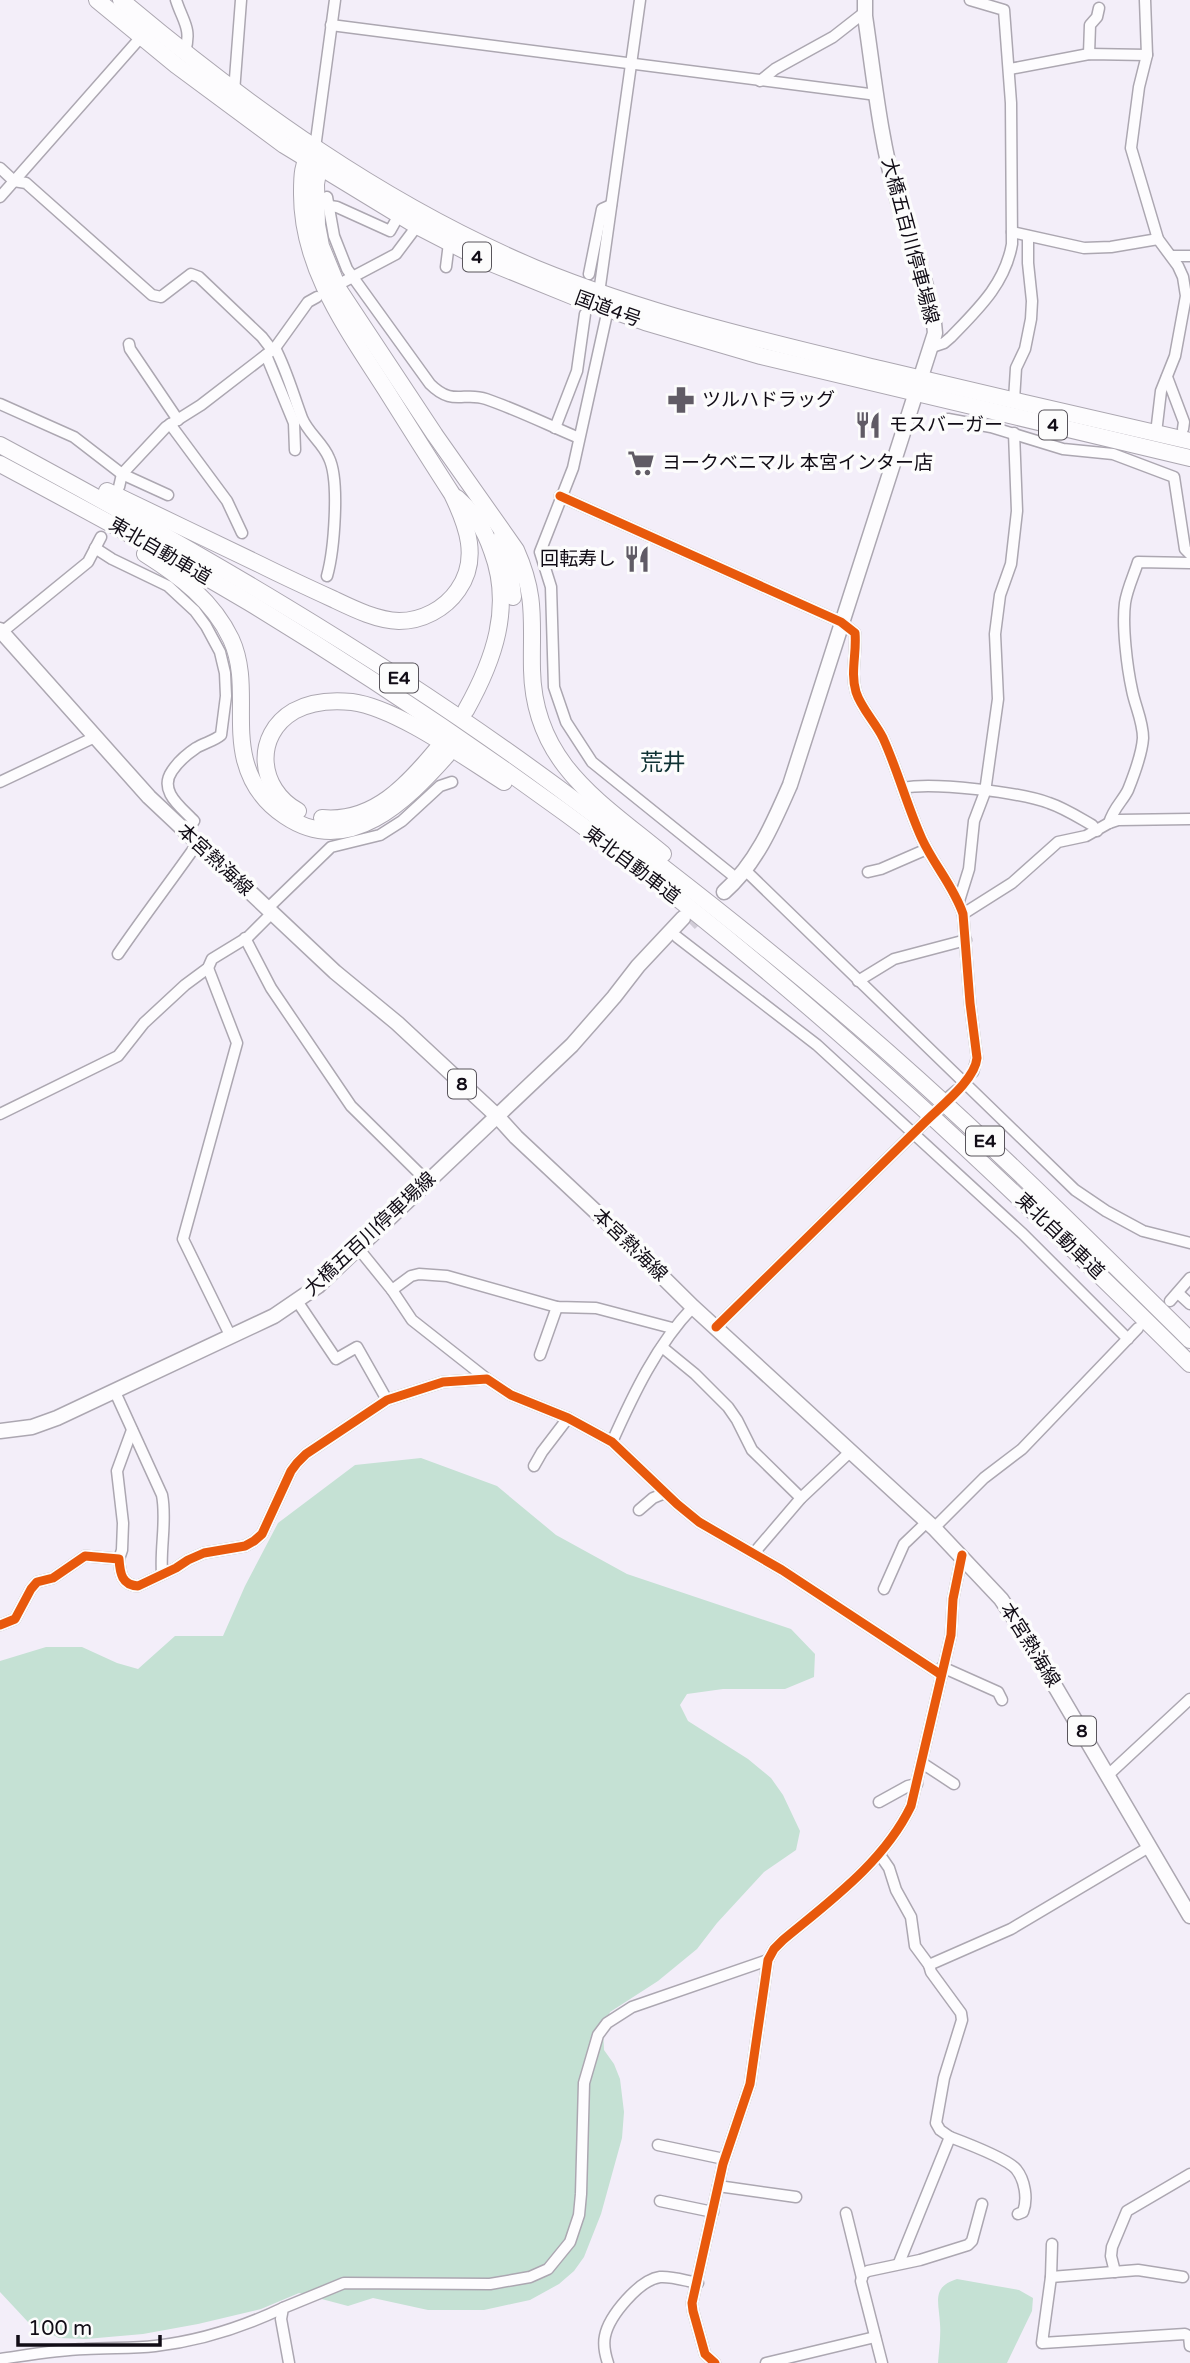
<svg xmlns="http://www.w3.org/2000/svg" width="1190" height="2363" font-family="'Varela Round','Noto Sans JP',sans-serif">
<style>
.green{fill:#c5e1d4}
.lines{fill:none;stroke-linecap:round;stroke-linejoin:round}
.major-tunnel{stroke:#d1ccd7;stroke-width:14;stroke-dasharray:14 7;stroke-linecap:butt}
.minor-casing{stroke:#aca7b1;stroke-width:13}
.major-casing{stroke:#aca7b1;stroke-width:17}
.highway-casing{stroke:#aca7b1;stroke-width:18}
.minor{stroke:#fdfcfe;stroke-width:10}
.major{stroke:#fdfcfe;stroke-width:14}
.highway{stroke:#fdfcfe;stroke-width:16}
.cycleway-casing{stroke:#fcfcfc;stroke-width:13}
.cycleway{stroke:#e8590c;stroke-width:9}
.labels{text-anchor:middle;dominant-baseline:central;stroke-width:7;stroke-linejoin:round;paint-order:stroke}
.shield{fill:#fcfcfc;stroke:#58545b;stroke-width:2}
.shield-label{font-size:18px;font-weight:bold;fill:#110c16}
.street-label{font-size:19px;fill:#110c16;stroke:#fcfcfc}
.poi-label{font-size:19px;fill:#110c16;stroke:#fcfcfc;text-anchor:start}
.quarter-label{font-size:23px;fill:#0e3133;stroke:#fcfcfc}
</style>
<rect width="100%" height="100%" fill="#f3eef9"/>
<!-- green -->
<g class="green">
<path d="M421,1458L497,1486L556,1535L627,1574L791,1629L815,1654L814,1677L785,1689H723L687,1694L680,1705L688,1721L748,1759L771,1778L783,1795L800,1831L796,1850L764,1872L717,1923L697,1949L658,1981L610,2012L603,2030L604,2050L614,2064L620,2079L624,2112L622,2138L601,2214L584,2257L574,2271L559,2284L530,2300L484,2310H428L373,2298L348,2306L299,2293L261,2309L198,2324L143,2334L86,2339L59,2338L28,2322L0,2292V1661L46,1647H82L117,1663L138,1669L175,1636H223L245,1586L278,1523L355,1465Z"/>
<path d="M957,2279L1019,2290L1033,2298L1032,2311L1007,2363H938C939,2350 941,2336 940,2324C939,2302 931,2287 957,2279Z"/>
</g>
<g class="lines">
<!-- major-tunnel -->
<path class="major-tunnel" d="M690,924L724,892"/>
<defs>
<g id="minor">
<path d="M176,0C183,22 192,28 185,52"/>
<path d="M1145,0L1147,55L1139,87L1131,148L1158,239L1178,266L1183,277L1186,296L1175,356L1161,391L1156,433"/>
<path d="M331,25L877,95"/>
<path d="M1089,54L1090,25L1097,17L1099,8"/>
<path d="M1010,69L1089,54L1147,55"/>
<path d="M760,81L775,69L833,37L865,12"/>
<path d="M234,92L241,0"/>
<path d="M315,148L335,0"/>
<path d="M0,168L14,181L26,183L152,295L161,297L191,274L199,277L262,337L272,350"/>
<path d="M0,197L141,37"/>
<path d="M327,197L334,236L347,269L430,384C453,407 464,391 486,399C518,410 548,425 579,438"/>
<path d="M330,206L337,207L390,231L399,215"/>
<path d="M1012,232L1084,248L1111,247L1158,239"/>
<path d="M1172,256H1190"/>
<path d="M446,267L449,243"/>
<path d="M589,274L602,209L611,205"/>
<path d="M345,281L396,254L417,226"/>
<path d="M599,293L640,0"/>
<path d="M608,309L573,468L540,552L551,587L554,687L566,722L592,762L731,874"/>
<path d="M129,344L130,349L178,420"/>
<path d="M932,347L944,343L951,337C978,309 1005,284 1012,244L1011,103L1004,10L970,0"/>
<path d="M275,348C287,371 293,394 302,418C308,433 323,443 329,458C340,481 334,551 327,576"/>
<path d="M266,355L294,423L295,450"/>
<path d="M1167,377L1184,422L1183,429"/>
<path d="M1014,400L1016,368L1025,349L1031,319L1032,301L1028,263V236"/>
<path d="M0,404L74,437L122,474L168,495"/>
<path d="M948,419L991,427L1063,449L1113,454L1174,477L1185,549L1190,554"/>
<path d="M170,424L227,501L242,533"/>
<path d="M555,428L577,371L585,314"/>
<path d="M119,487L122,474L166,427L201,405L275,348L308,302L317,297"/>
<path d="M560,496L841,622L855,633C857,653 850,672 856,692C861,708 875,722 883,738C898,771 907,806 922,839C934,865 954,887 963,914L970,1003L977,1058L973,1072"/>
<path d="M95,548L112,559L168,586L195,611L206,626L220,652L225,673L226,696L221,735C214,741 204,743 196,748C187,754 178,762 172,771C158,791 181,807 194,821L186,833"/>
<path d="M2,632L88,562L101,537"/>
<path d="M0,782L95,737"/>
<path d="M903,788C933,782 1019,792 1049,803C1064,808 1078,817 1092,825L1097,831"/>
<path d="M1109,823C1114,807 1122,802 1128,790C1134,775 1142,754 1143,738C1143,721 1135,706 1132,690C1127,667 1122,626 1125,603C1127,589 1134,575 1138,562L1190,563"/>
<path d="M744,869L1075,1190L1106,1211L1143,1231L1190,1243"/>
<path d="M868,872L881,869L927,849"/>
<path d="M959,901L969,869L974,821L985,792L998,699L995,634L1000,595L1011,564L1017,511L1014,433"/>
<path d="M268,908L331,847L380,835L402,821L440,786L452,782"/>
<path d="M963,914L1012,883L1058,842L1086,836L1109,823L1118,820L1190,819"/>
<path d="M677,937L817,1045L1023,1234L1128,1339"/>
<path d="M245,938L271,988L351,1106L427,1181"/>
<path d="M118,954C144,916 171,881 197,844"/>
<path d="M208,968L237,1043L183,1239L231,1337"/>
<path d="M858,981L894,959L966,940"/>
<path d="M950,1096L957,1090"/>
<path d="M0,1114L118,1056L144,1023L185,985L208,968L212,959L248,937L272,913"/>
<path d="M358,1248L392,1290L412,1320L487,1379"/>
<path d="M392,1290L411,1276L419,1274L447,1276L557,1307L596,1308L672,1328"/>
<path d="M1178,1293L1190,1304"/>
<path d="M297,1301L336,1359L357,1347L387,1400"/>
<path d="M1170,1301L1190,1278"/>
<path d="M716,1327L925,1122"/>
<path d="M662,1347L695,1374L728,1407L737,1420L752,1450L801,1498"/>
<path d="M540,1355L557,1307"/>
<path d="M115,1392L162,1495C167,1520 160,1547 162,1573"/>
<path d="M612,1442C633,1395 657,1344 693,1307"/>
<path d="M534,1466L542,1452L568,1418"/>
<path d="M639,1510L653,1498L665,1493"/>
<path d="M934,1528L984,1478L1022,1449L1138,1328"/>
<path d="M754,1553L801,1498L851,1451"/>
<path d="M119,1559L122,1550L123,1523L117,1471L132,1430"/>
<path d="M884,1589L904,1544L927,1522"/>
<path d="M0,1625L15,1619L31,1589L37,1582L53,1578L85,1556L119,1559C120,1574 122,1585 138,1586L176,1568L188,1560L204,1553L245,1546L254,1541L262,1534L291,1471L297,1463L306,1454L387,1400L443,1382L487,1379L511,1395L568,1418L612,1442L677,1504L699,1522L782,1570L940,1674"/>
<path d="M942,1667L998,1692L1002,1700"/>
<path d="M922,1763L954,1784"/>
<path d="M1107,1776L1190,1699"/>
<path d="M879,1802L908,1786L917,1784"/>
<path d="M880,1855L889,1868L896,1890L911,1917L915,1946L929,1965L1011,1929L1149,1847"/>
<path d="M950,2137C966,2143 1006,2158 1016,2169C1025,2180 1028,2199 1023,2212L1018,2214"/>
<path d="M658,2145L724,2159"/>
<path d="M718,2186L796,2197"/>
<path d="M660,2201L713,2212"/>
<path d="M846,2213L862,2278"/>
<path d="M1052,2244L1051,2277L1042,2343L1185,2334L1189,2336L1190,2346"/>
<path d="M899,2263L950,2137L940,2130L936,2123L944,2078L962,2020L961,2013L931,1972L929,1965"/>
<path d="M1115,2272L1111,2256L1112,2247L1127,2211L1190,2174"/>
<path d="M1051,2277L1138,2270L1183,2277"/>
<path d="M0,2359C28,2355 56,2350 85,2349C108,2347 132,2349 155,2346C199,2341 243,2327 283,2308"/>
<path d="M289,2363L281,2319L283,2308L344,2283L490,2284L530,2277L548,2269L570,2242L579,2215L581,2194L584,2083L598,2035L607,2023L632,2007L768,1960"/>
<path d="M608,2363C605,2354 603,2345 605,2336C609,2316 639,2280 660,2277C672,2276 686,2281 698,2283"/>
<path d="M715,2363L705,2354L693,2311L692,2303L723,2164L750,2084L768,1960L774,1949L783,1940C830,1901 884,1862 911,1806L951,1635L953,1599L962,1555"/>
<path d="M766,2363L875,2337"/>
<path d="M882,2363L861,2281L863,2274L868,2271L920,2260L968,2245L972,2241L982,2204"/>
</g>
<g id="major">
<path d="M0,630L149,797L335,972L397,1023L497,1116L516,1137L610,1225L693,1307L934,1528L1001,1599L1022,1630L1190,1916"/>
<path d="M724,892C756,864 773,824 790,785L935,333C932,289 909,241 897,198C880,139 874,77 865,16V0"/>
<path d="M0,1431L32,1427L57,1418L274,1316L318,1286L572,1045L614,997L638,966L683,918"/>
</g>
<g id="highway">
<path d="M97,0L176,65L284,145L417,226L481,259L577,298L645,322L761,356L1190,458"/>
<path d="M121,0C247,106 383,204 535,268C647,314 763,341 880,369C983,393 1087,418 1190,441"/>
<path d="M317,157L319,167L316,184L317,225L321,246L339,290L435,435L516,550C537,597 531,622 532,670C534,763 599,801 663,854"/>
<path d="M0,445C192,548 381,657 557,787C681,879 804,976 919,1080C1012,1164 1101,1252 1190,1340"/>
<path d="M0,464C84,509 168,554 250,603C377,680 499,763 618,852C822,1007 1008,1184 1190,1364"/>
<path d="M107,491C158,516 210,540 261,565C285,577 309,588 333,599C354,609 376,620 399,621C422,621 445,609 458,590C480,559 467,525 452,494C430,460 408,425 386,390C347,329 301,267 302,192C302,177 302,162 312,152"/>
<path d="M457,498C475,514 484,528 492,551C513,607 494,660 466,710"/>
<path d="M502,536L510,570L513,597"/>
<path d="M145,554C180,576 213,601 231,639C249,678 235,720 245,760C251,783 265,803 285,816C349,859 407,800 447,755"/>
<path d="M298,811C258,789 253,735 294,711C312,701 332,700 352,702C397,708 464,757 504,782"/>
<path d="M322,818C374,823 408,784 438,748"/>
</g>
</defs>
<!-- minor casing -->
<use href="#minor" class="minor-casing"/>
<!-- major casing -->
<use href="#major" class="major-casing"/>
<!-- highway casing -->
<use href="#highway" class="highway-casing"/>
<!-- minor -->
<use href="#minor" class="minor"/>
<!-- major -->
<use href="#major" class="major"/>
<!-- highway -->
<use href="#highway" class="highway"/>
<defs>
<g id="cycleway">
<path d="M560,496L841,622L855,633C857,653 850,672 856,692C861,708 875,722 883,738C898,771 907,806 922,839C934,865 954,887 963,914L970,1003L977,1058C975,1080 941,1106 925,1122L716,1327"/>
<path d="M0,1625L15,1619L31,1589L37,1582L53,1578L85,1556L119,1559C120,1574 122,1585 138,1586L176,1568L188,1560L204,1553L245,1546L254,1541L262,1534L291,1471L297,1463L306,1454L387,1400L443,1382L487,1379L511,1395L568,1418L612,1442L677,1504L699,1522L782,1570L940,1674"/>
<path d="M715,2363L705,2354L693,2311L692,2303L723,2164L750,2084L768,1960L774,1949L783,1940C830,1901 884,1862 911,1806L951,1635L953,1599L962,1555"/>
</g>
</defs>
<!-- cycleway casing -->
<use href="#cycleway" class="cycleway-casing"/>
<!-- cycleway -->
<use href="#cycleway" class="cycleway"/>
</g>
<!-- icons -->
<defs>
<symbol id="pharmacy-bare" viewBox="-9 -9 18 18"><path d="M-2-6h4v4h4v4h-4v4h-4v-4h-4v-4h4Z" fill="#605b65" stroke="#fcfcfc" stroke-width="2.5" paint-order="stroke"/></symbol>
<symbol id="restaurant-bare" viewBox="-9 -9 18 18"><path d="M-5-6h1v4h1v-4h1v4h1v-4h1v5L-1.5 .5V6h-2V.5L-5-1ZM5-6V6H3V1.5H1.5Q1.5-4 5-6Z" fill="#605b65" stroke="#fcfcfc" stroke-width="2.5" paint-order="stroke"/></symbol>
<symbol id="supermarket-bare" viewBox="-9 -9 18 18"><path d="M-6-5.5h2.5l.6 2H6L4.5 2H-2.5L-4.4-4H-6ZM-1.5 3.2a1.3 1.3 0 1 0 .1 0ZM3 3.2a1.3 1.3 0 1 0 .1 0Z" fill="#605b65" stroke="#fcfcfc" stroke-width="2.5" paint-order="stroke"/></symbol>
</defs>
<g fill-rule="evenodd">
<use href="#pharmacy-bare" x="662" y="381" width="38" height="38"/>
<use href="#restaurant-bare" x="849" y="406" width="38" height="38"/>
<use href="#supermarket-bare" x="622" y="444" width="38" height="38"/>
<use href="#restaurant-bare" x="618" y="540" width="38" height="38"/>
</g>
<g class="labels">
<!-- shield labels -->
<g class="shield">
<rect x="463" y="242.5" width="28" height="29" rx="5"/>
<rect x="1039" y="410.5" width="28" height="29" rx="5"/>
<rect x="380" y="663.5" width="38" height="29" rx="5"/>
<rect x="448" y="1069.5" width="28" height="29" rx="5"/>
<rect x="966" y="1126.5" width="38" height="29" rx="5"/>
<rect x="1068" y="1716.5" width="28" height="29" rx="5"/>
</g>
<g class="shield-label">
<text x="477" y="257">4</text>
<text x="1053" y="425">4</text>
<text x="399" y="678">E4</text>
<text x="462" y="1084">8</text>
<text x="985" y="1141">E4</text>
<text x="1082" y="1731">8</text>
</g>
<!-- street labels -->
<g class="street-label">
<text transform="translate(910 241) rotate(75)">大橋五百川停車場線</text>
<text transform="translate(608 309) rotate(20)">国道4号</text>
<text transform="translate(160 551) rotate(30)">東北自動車道</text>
<text transform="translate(215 860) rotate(43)">本宮熱海線</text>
<text transform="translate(632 865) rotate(37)">東北自動車道</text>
<text transform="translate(370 1234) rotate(-43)">大橋五百川停車場線</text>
<text transform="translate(1060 1236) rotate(44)">東北自動車道</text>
<text transform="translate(630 1245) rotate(44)">本宮熱海線</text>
<text transform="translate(1030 1645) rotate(58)">本宮熱海線</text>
</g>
<!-- poi labels -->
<g class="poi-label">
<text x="702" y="400">ツルハドラッグ</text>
<text x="889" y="425">モスバーガー</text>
<text x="662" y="463">ヨークベニマル 本宮インター店</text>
<text x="616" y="559" text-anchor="end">回転寿し</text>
</g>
<!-- quarter labels -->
<g class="quarter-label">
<text x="663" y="763">荒井</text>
</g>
</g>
<!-- scale -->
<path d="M18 2335v10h142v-10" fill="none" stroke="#110c16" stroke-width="3.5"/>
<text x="28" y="2335" font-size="21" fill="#110c16" stroke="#fcfcfc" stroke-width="5" paint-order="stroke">100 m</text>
</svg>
